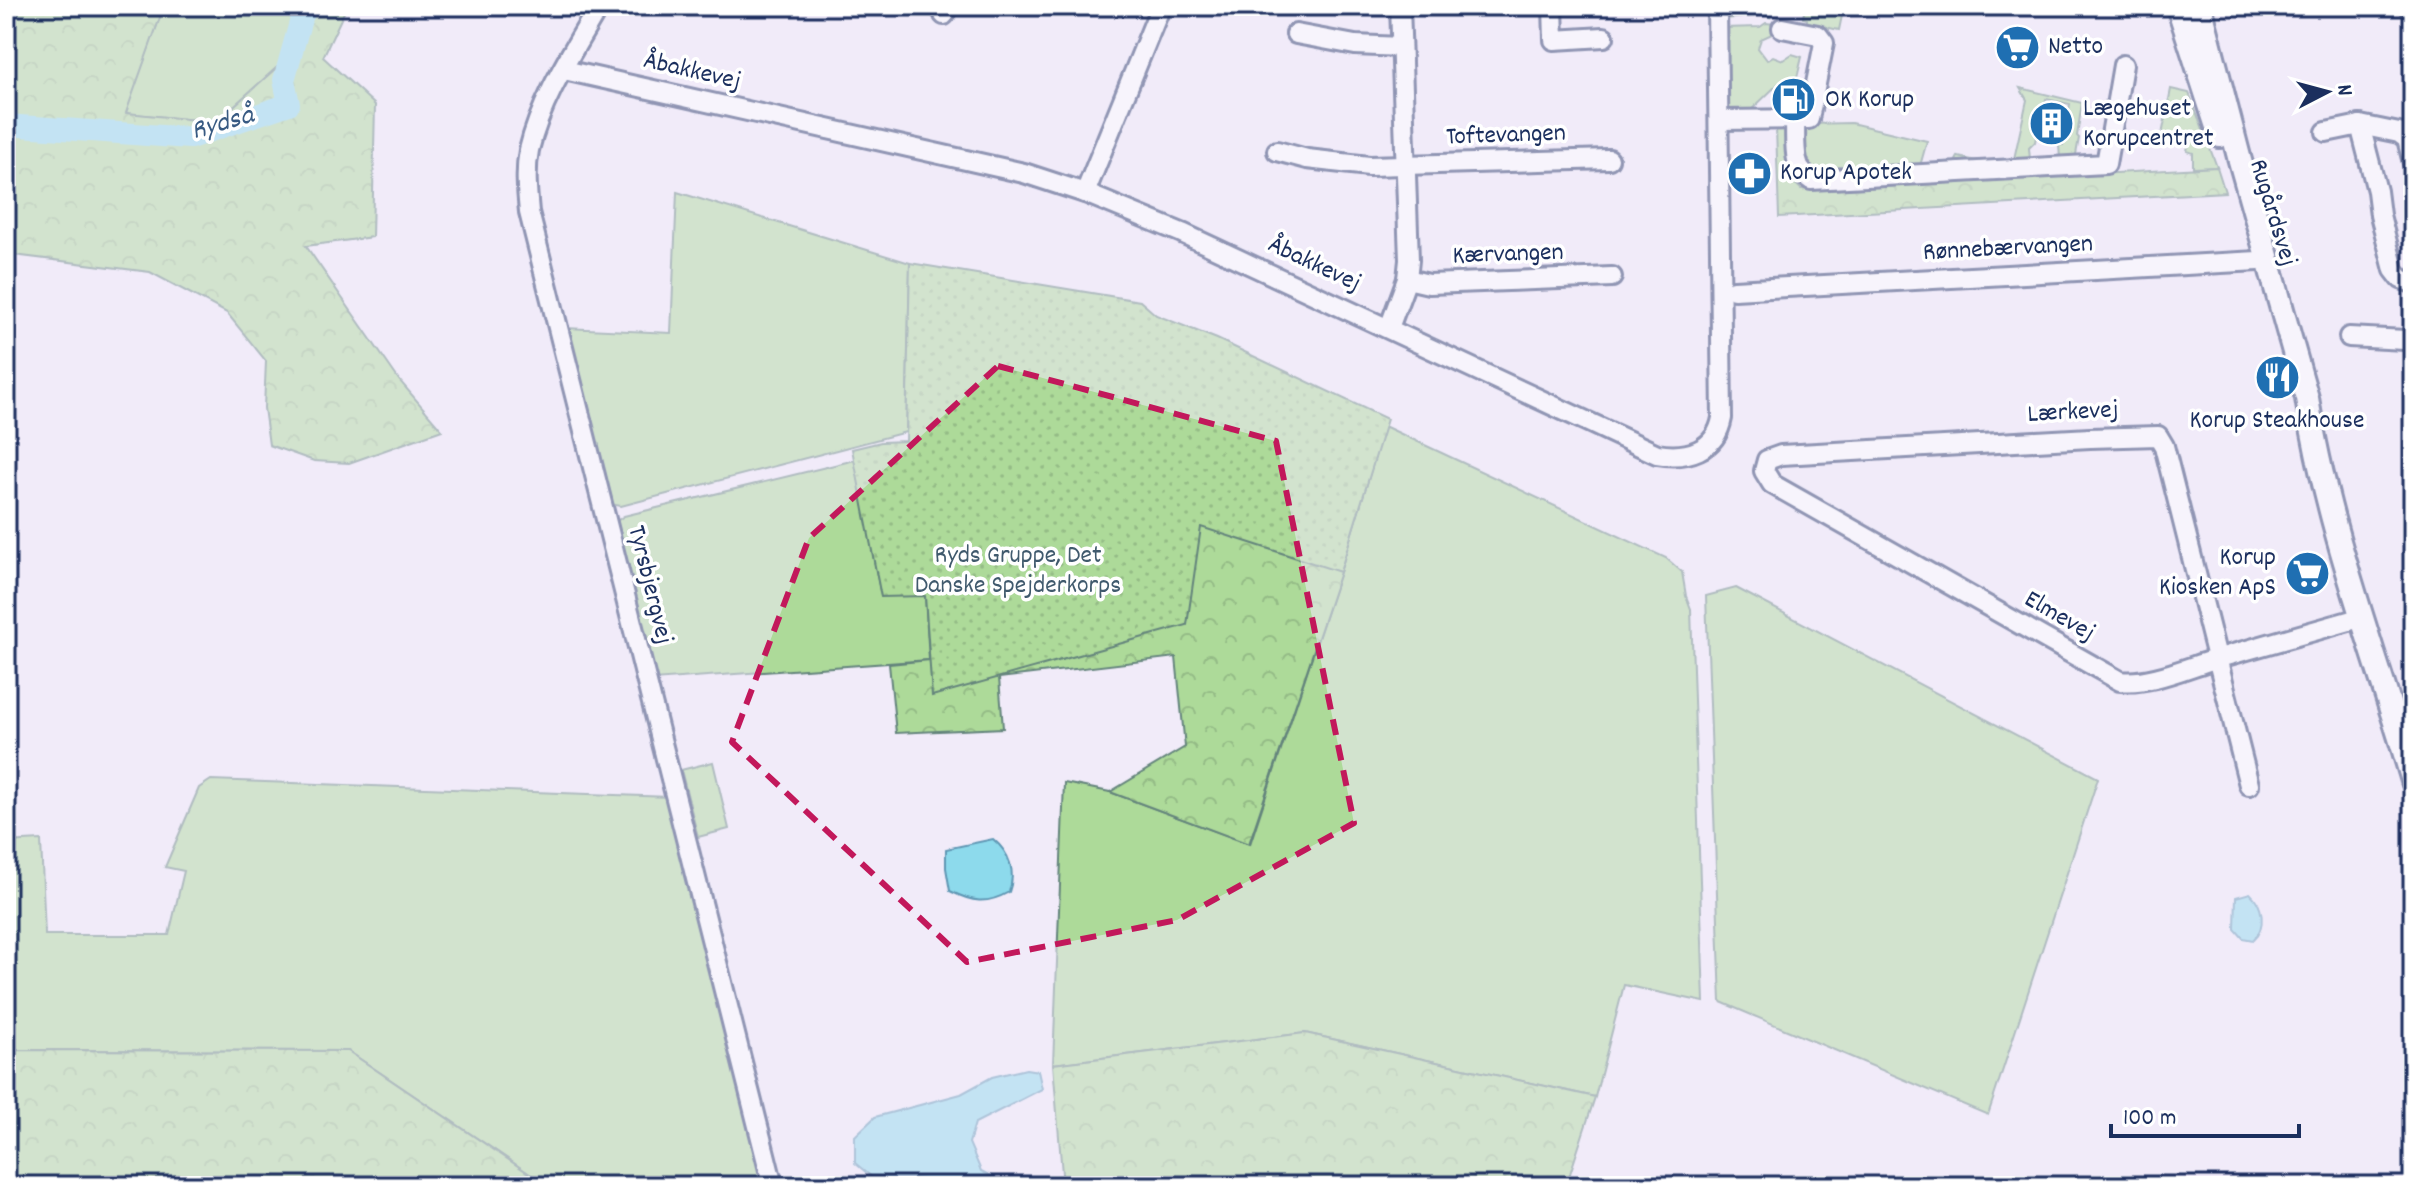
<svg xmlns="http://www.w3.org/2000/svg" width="2419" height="1192" font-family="Dekko,sans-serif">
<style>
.grass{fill:#adda99;stroke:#64847c;stroke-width:2}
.forest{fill:url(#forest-crowns);stroke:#64847c;stroke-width:2}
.park{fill:url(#park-dots);stroke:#64847c;stroke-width:2}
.water{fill:#8ddaec;stroke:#5f96b3;stroke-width:2}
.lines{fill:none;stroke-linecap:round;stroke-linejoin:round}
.river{stroke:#8ddaec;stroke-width:22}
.minor-casing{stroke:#1b2f5e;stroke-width:24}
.major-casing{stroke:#1b2f5e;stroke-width:28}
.minor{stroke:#fff;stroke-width:18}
.major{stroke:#fff;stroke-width:22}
.marked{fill:none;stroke:#c2185b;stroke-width:6;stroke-dasharray:16 10;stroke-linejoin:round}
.labels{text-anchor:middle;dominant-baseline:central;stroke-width:7;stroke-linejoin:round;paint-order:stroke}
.poi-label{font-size:26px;fill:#1b2f5e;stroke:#fff;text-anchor:start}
.street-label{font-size:26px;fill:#1b2f5e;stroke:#fff}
.park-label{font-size:26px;fill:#405a6d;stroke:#fff}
.water-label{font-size:28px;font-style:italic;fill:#385a82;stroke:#fff}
</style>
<defs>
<pattern id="forest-crowns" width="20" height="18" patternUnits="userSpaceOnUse" patternTransform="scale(2)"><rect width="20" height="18" fill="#adda99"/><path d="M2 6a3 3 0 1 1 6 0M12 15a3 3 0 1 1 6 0" fill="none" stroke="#94bb86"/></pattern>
<pattern id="park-dots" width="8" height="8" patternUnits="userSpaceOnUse" patternTransform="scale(2)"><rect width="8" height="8" fill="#adda99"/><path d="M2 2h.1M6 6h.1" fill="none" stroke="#94bb86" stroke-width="1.8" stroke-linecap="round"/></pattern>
</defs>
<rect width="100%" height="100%" fill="#f1ebf9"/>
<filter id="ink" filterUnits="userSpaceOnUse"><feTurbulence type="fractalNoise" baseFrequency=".0125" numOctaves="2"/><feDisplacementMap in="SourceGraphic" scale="16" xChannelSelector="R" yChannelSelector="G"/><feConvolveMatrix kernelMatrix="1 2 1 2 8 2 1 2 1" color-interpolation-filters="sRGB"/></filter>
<g filter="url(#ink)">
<!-- grass -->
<g class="grass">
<path d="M164,6H300L284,61L216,122L125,113Z"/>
<path d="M1723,6H1769L1770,17L1764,15L1726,19Z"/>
<path d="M1805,6H1844L1839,30L1807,23V19L1803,18Z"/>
<path d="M1766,23L1775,24L1772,34L1761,39L1758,48L1767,60L1773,56L1783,60L1792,54L1802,57L1795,86L1778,84L1747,114L1727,112L1725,106L1723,28L1760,27Z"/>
<path d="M2020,88L2082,103L2077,136L2079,138L2075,160L2050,161V159L2060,158L2059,145H2063L2070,104L2046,99L2043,115H2040L2035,142L2029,148L2030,160H2039L2040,162L1984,168L1947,169L1944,166L1954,164L1958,157L1990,164L2014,159L2027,100Z"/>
<path d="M2171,89L2189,93L2217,167L2193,168V153L2187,151L2189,140L2162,135Z"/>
<path d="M1851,123L1927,141L1920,166L1817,174L1805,165L1803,131L1808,124Z"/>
<path d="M677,192L910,263L906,432L621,506L609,504L566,328L671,333Z"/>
<path d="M1384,426L1666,558L1682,572L1686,596L1691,609L1704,1002L1624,985L1595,1097L1305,1033L1053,1064L1064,783L1110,792L1250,844L1340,572Z"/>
<path d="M855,460L881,596H925L929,660L653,680L614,523L624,516Z"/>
<path d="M1736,588L2098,778L1988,1115L1721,1002L1706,596Z"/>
<path d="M713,762L729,829L698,837L681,770Z"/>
<path d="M211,780L670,797L768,1186H566L540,1181L348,1051L6,1050V842L41,840L45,935H169L184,871L165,867L199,788Z"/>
</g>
<!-- forest -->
<g class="forest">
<path d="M6,6H164L126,113L216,122L284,61L300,6H347L323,57L375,105L372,237L306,246L399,380L442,430L349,463L314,461L269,445L264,408L266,361L227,313L150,272L6,254Z"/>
<path d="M1776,128L1787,131L1789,178L1801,189L1828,190L2217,167L2225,192L1779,217Z"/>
<path d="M1375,457L1340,572L1249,844L1110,792L1185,747L1176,657L999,678L1003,728L896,733L889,664L930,660L1201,527Z"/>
<path d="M1305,1033L1595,1097L1566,1186H1063L1053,1064Z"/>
<path d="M6,1050L348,1051L540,1181L539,1186H6Z"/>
</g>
<!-- park -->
<path class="park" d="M910,263L1140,301L1156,315L1217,339L1387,419L1340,572L1201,527L1187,625L932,696L925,596L881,597L852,449L881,442L906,441Z"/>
<!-- water -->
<g class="water">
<path d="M993,839C1010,853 1016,872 1009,892C986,905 972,902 950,891L946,868V849Z"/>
<path d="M2250,893C2263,905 2267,927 2253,940L2243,938L2235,929L2236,897Z"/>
<path d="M1026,1069L1038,1071L1042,1089L975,1123L969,1143L981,1171L1012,1186H954V1182L913,1178H873L855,1163V1136L875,1117L961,1094L992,1077Z"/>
</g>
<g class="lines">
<!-- river -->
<path class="river" d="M6,125L190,138L289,104L284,80L301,19L308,6"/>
<defs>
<g id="minor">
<path d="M599,6C573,51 541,99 529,150C525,171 527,191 529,212L773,1186"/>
<path d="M1553,6L1554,40L1604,37"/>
<path d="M2409,6L2413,7"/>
<path d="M944,15L950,6"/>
<path d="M1296,34L1355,45L1401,47"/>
<path d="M564,70L1024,173L1085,193L1182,233L1657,454C1687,459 1716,451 1722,418L1717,6"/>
<path d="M1795,119C1796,140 1791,169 1811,180L2106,164L2123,65"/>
<path d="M1719,120L1809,119L1824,43L1818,35L1782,28"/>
<path d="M2360,125L2377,191L2380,215L2394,270L2401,279L2413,283"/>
<path d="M2326,132L2360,125L2399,133L2407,139L2413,163"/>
<path d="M1277,151L1307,159L1369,166L1609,159"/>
<path d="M1085,193L1161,6"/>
<path d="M1407,279L1429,284L1612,277"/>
<path d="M1734,290L2258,261L2267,258"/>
<path d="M1389,328L1407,279L1409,260L1400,6"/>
<path d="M2349,337L2405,340L2413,343"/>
<path d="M2249,785L2164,446L2158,436L2090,438L1781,455L1767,460L1764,471L1772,484L2120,681C2147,685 2186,668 2212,660C2262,646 2313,631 2363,617"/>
</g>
<g id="major">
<path d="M2178,6L2220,136"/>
<path d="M2200,6L2239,157L2307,398C2327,528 2376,655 2413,781"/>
</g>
</defs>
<!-- minor casing -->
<use href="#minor" class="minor-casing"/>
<!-- major casing -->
<use href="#major" class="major-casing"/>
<!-- minor -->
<use href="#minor" class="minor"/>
<!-- major -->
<use href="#major" class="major"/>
</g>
</g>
<!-- marked area -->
<path d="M0 0H2419V1192H0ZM998,366L1276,441L1354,823L1177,920L967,962L732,742L809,538Z" fill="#f1ebf9" fill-opacity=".55" fill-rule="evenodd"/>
<path class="marked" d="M998,366L1276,441L1354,823L1177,920L967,962L732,742L809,538Z"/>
<!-- icons -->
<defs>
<symbol id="supermarket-disc" viewBox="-11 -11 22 22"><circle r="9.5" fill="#1f6fb2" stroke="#fff"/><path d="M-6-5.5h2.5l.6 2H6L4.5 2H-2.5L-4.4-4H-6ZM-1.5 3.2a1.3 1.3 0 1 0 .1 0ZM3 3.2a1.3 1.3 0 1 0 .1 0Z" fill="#fff"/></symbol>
<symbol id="fuel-disc" viewBox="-11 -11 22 22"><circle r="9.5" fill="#1f6fb2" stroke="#fff"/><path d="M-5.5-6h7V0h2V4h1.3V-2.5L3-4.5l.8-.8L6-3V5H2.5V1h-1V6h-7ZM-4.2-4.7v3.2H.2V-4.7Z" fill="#fff"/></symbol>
<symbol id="building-disc" viewBox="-11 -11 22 22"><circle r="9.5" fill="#1f6fb2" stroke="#fff"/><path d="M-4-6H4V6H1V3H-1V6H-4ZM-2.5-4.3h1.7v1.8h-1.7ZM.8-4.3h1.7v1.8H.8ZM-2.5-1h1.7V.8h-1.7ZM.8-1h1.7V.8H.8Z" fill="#fff"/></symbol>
<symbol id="pharmacy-disc" viewBox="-11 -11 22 22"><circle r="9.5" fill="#1f6fb2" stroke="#fff"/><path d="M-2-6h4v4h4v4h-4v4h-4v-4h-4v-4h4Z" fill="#fff"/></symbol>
<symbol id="restaurant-disc" viewBox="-11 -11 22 22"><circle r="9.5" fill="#1f6fb2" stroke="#fff"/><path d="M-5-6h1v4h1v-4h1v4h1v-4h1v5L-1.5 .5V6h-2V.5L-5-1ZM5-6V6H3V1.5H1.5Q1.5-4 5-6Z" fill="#fff"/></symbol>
</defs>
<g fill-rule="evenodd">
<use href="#supermarket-disc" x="1992" y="22" width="51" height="51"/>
<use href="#fuel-disc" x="1768" y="74" width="51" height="51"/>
<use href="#building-disc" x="2026" y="98" width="51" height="51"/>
<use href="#pharmacy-disc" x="1724" y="148" width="51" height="51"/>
<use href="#restaurant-disc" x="2252" y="352" width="51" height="51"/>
<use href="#supermarket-disc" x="2282" y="548" width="51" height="51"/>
</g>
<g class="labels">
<!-- poi labels -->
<g class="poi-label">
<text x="2048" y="47">Netto</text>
<text x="1825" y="100">OK Korup</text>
<text x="2083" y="109">Lægehuset<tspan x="2083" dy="30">Korupcentret</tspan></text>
<text x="1780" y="173">Korup Apotek</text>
<text x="2277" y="421" text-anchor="middle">Korup Steakhouse</text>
<text x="2276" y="558" text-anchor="end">Korup<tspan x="2276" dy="30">Kiosken ApS</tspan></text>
</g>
<!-- street labels -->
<g class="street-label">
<text transform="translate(692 72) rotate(13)">Åbakkevej</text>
<text transform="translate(1506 136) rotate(-2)">Toftevangen</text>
<text transform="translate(2272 213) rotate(73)">Rugårdsvej</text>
<text transform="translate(2008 249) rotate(-3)">Rønnebærvangen</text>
<text transform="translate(1508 255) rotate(-2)">Kærvangen</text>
<text transform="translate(1314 265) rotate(25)">Åbakkevej</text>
<text transform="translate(2073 413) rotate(-3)">Lærkevej</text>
<text transform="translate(649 585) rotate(76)">Tyrsbjergvej</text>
<text transform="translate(2059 617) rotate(30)">Elmevej</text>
</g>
<!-- park labels -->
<g class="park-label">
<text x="1018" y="556">Ryds Gruppe, Det<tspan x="1018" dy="30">Danske Spejderkorps</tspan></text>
</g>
<!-- water labels -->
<g class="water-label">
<text transform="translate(223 125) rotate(-16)">Rydså</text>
</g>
</g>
<!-- margin -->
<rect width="2419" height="1192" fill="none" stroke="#fff" stroke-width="32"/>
<rect x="16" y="16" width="2387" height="1160" fill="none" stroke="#1b2f5e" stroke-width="3" filter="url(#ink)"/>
<!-- north arrow -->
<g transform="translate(2327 92) rotate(84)" stroke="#ffffff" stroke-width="6" paint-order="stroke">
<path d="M0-6L14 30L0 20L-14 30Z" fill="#1b2f5e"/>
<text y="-12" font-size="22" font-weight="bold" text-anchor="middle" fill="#1b2f5e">N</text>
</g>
<!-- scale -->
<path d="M2111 1124v12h188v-12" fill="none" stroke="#1b2f5e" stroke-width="4"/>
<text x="2123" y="1124" font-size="24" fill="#1b2f5e" stroke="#ffffff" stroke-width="6" paint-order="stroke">100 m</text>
</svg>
